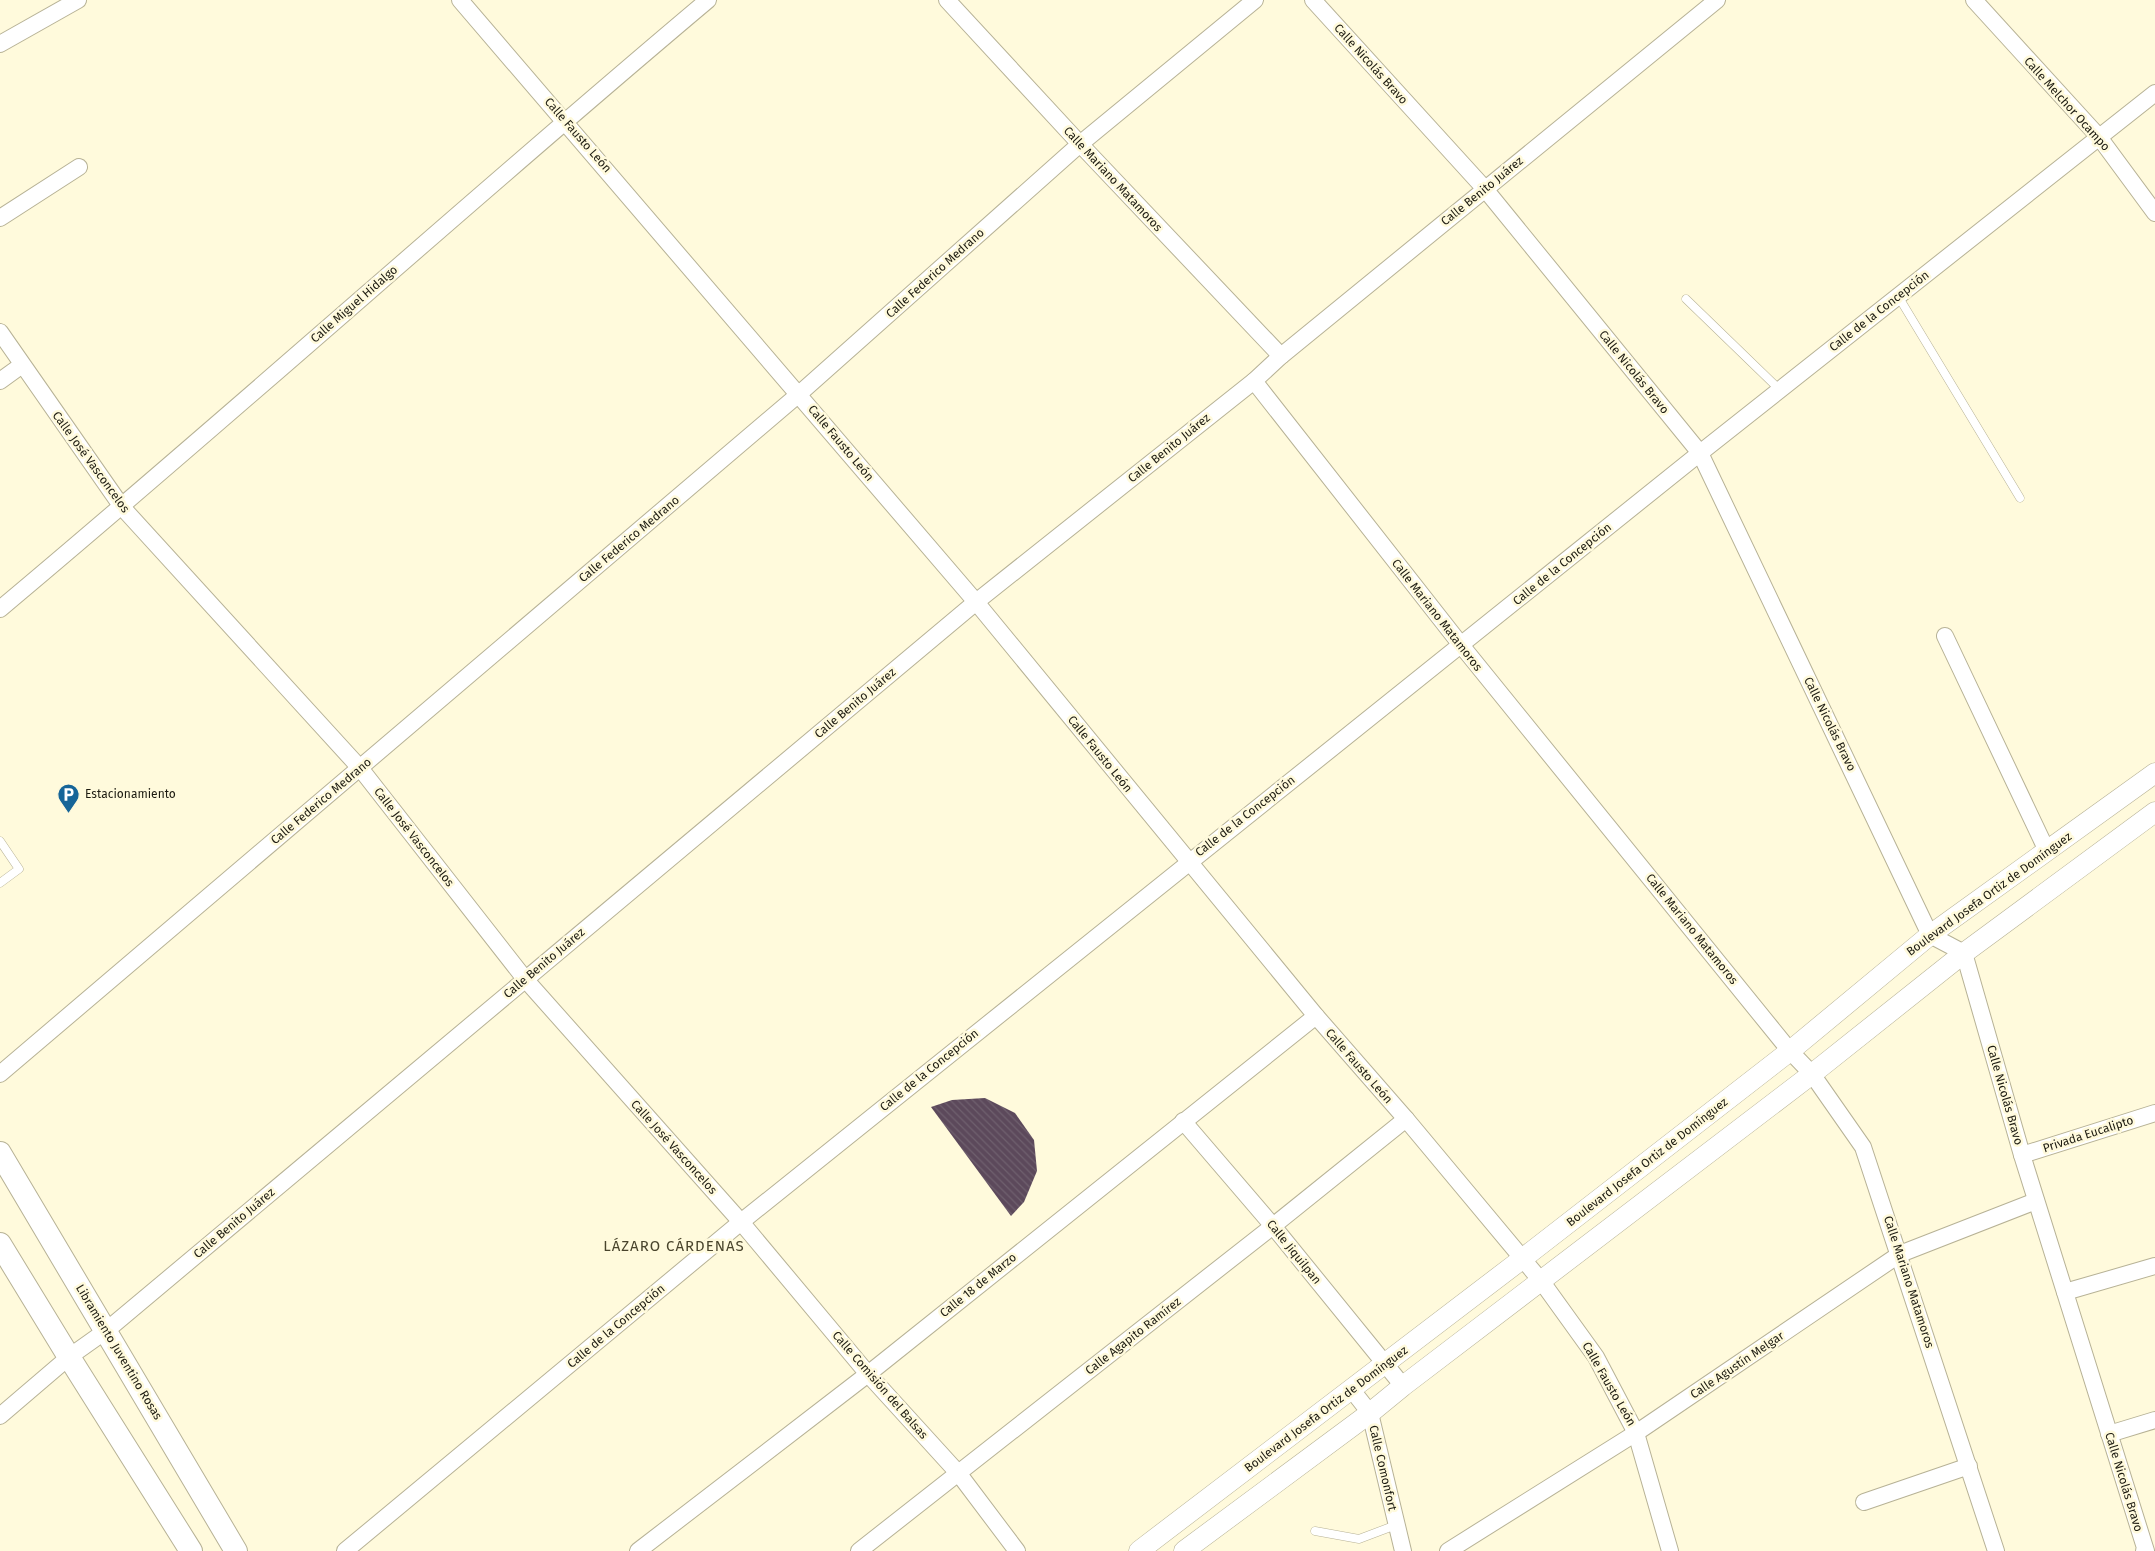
<svg xmlns="http://www.w3.org/2000/svg" width="2155" height="1551" font-family="'Fira Sans',sans-serif">
<style>
.building{fill:url(#building-back-hatch)}
.lines{fill:none;stroke-linecap:round;stroke-linejoin:round}
.service-casing{stroke:#b7b296;stroke-width:9}
.minor-casing{stroke:#b7b296;stroke-width:18}
.tertiary-casing{stroke:#b7b296;stroke-width:21}
.secondary-casing{stroke:#b7b296;stroke-width:24}
.service{stroke:#fff;stroke-width:8}
.minor{stroke:#fff;stroke-width:16}
.tertiary{stroke:#fff;stroke-width:20}
.secondary{stroke:#fff;stroke-width:22}
.labels{text-anchor:middle;dominant-baseline:central;stroke-width:5;stroke-linejoin:round;paint-order:stroke}
.street-label{font-size:12px;fill:#1d1b11;stroke:#fffadc}
.poi-label{font-size:12px;fill:#1d1b11;stroke:#fffadc;text-anchor:start}
.quarter-label{font-size:15px;letter-spacing:1px;fill:#49442c;stroke:#fffadc}
</style>
<defs>
<pattern id="building-back-hatch" width="6" height="6" patternUnits="userSpaceOnUse" patternTransform="scale(1.25)"><rect width="6" height="6" fill="#5c495b"/><path d="M-1 5l2 2M0 0l6 6M5-1l2 2" fill="none" stroke="#6f606e"/></pattern>
</defs>
<rect width="100%" height="100%" fill="#fffadc"/>
<!-- building -->
<path class="building" d="M985,1098L1015,1113L1034,1140L1037,1171L1024,1202L1011,1216L931,1107L952,1100Z"/>
<g class="lines">
<defs>
<g id="service">
<path d="M1898,296L2020,498"/>
<path d="M1686,299L1780,390"/>
<path d="M0,841L19,869L0,883"/>
<path d="M1315,1531L1359,1539L1396,1525"/>
</g>
<g id="minor">
<path d="M460,0L976,602L1316,1016L1406,1119L1542,1282L1596,1357L1636,1433L1670,1551"/>
<path d="M947,0L1080,144L1281,356"/>
<path d="M1313,0L1485,189L1700,453L1930,935L1964,953L2022,1155L2146,1551H2144"/>
<path d="M1974,0L2099,137L2155,213"/>
<path d="M0,44L78,0"/>
<path d="M0,218L79,167"/>
<path d="M0,332L122,507L360,768L525,979L741,1222L868,1374L959,1474L1017,1551"/>
<path d="M0,381L22,365"/>
<path d="M1254,381L1461,645L1790,1051L1812,1074L1863,1147L1996,1551"/>
<path d="M0,609C239,409 470,200 708,0"/>
<path d="M1945,636L2047,851"/>
<path d="M0,1074L799,394L1080,144L1255,0"/>
<path d="M1183,1121L1273,1226L1403,1386"/>
<path d="M2022,1155L2155,1113"/>
<path d="M2065,1292L2155,1266"/>
<path d="M1352,1390L1370,1413L1403,1551"/>
<path d="M0,1416L69,1357L107,1330L976,602L1254,381L1281,356L1717,0"/>
<path d="M2109,1434L2155,1420"/>
<path d="M1864,1502L1969,1466"/>
<path d="M345,1551L741,1222L1700,453L2155,93"/>
<path d="M638,1551L868,1374L1316,1016"/>
<path d="M859,1551L1273,1226L1406,1119"/>
<path d="M1448,1551L1636,1433L1900,1254L2036,1201"/>
</g>
<g id="tertiary">
<path d="M1139,1551L1522,1259L1790,1051L1930,935L2155,773"/>
<path d="M1184,1551L1370,1413L1403,1386L1812,1074L1964,953L2155,812"/>
</g>
<g id="secondary">
<path d="M0,1153L236,1551"/>
<path d="M0,1244L69,1357L191,1551"/>
</g>
</defs>
<!-- service casing -->
<use href="#service" class="service-casing"/>
<!-- minor casing -->
<use href="#minor" class="minor-casing"/>
<!-- tertiary casing -->
<use href="#tertiary" class="tertiary-casing"/>
<!-- secondary casing -->
<use href="#secondary" class="secondary-casing"/>
<!-- service -->
<use href="#service" class="service"/>
<!-- minor -->
<use href="#minor" class="minor"/>
<!-- tertiary -->
<use href="#tertiary" class="tertiary"/>
<!-- secondary -->
<use href="#secondary" class="secondary"/>
</g>
<!-- icons -->
<defs>
<symbol id="parking-pin" viewBox="-11 -11 22 30"><path d="M0 17L-7.5 6A9.5 9.5 0 1 1 7.5 6Z" fill="#166598" stroke="#fffadc"/><path d="M-3.5-5.5H1a3.5 3.5 0 0 1 0 7H-1V5.5H-3.5ZM-1-3.4V-.6H.8a1.4 1.4 0 0 0 0-2.8Z" fill="#fff"/></symbol>
</defs>
<g fill-rule="evenodd">
<use href="#parking-pin" x="56" y="782" width="25" height="34"/>
</g>
<g class="labels">
<!-- street labels -->
<g class="street-label">
<text transform="translate(1371 64) rotate(48)">Calle Nicolás Bravo</text>
<text transform="translate(2067 104) rotate(48)">Calle Melchor Ocampo</text>
<text transform="translate(578 135) rotate(49)">Calle Fausto León</text>
<text transform="translate(1113 179) rotate(47)">Calle Mariano Matamoros</text>
<text transform="translate(1482 191) rotate(-39)">Calle Benito Juárez</text>
<text transform="translate(935 273) rotate(-42)">Calle Federico Medrano</text>
<text transform="translate(354 304) rotate(-41)">Calle Miguel Hidalgo</text>
<text transform="translate(1879 311) rotate(-38)">Calle de la Concepción</text>
<text transform="translate(1634 372) rotate(51)">Calle Nicolás Bravo</text>
<text transform="translate(841 443) rotate(50)">Calle Fausto León</text>
<text transform="translate(1169 448) rotate(-39)">Calle Benito Juárez</text>
<text transform="translate(91 462) rotate(54)">Calle José Vasconcelos</text>
<text transform="translate(629 539) rotate(-40)">Calle Federico Medrano</text>
<text transform="translate(1562 564) rotate(-39)">Calle de la Concepción</text>
<text transform="translate(1437 615) rotate(52)">Calle Mariano Matamoros</text>
<text transform="translate(855 703) rotate(-40)">Calle Benito Juárez</text>
<text transform="translate(1830 724) rotate(64)">Calle Nicolás Bravo</text>
<text transform="translate(1100 754) rotate(51)">Calle Fausto León</text>
<text transform="translate(321 801) rotate(-40)">Calle Federico Medrano</text>
<text transform="translate(1245 816) rotate(-38)">Calle de la Concepción</text>
<text transform="translate(414 837) rotate(52)">Calle José Vasconcelos</text>
<text transform="translate(1989 894) rotate(-36)">Boulevard Josefa Ortiz de Domínguez</text>
<text transform="translate(1692 929) rotate(51)">Calle Mariano Matamoros</text>
<text transform="translate(544 963) rotate(-40)">Calle Benito Juárez</text>
<text transform="translate(1359 1066) rotate(49)">Calle Fausto León</text>
<text transform="translate(929 1070) rotate(-39)">Calle de la Concepción</text>
<text transform="translate(2005 1095) rotate(74)">Calle Nicolás Bravo</text>
<text transform="translate(2088 1134) rotate(-18)">Privada Eucalipto</text>
<text transform="translate(674 1147) rotate(48)">Calle José Vasconcelos</text>
<text transform="translate(1647 1162) rotate(-38)">Boulevard Josefa Ortiz de Domínguez</text>
<text transform="translate(234 1223) rotate(-40)">Calle Benito Juárez</text>
<text transform="translate(1294 1252) rotate(51)">Calle Jiquilpan</text>
<text transform="translate(1909 1282) rotate(72)">Calle Mariano Matamoros</text>
<text transform="translate(978 1285) rotate(-39)">Calle 18 de Marzo</text>
<text transform="translate(616 1326) rotate(-40)">Calle de la Concepción</text>
<text transform="translate(1133 1336) rotate(-38)">Calle Agapito Ramírez</text>
<text transform="translate(119 1352) rotate(59)">Libramiento Juventino Rosas</text>
<text transform="translate(1737 1365) rotate(-34)">Calle Agustín Melgar</text>
<text transform="translate(1609 1384) rotate(60)">Calle Fausto León</text>
<text transform="translate(880 1385) rotate(49)">Calle Comisión del Balsas</text>
<text transform="translate(1326 1409) rotate(-37)">Boulevard Josefa Ortiz de Domínguez</text>
<text transform="translate(1383 1468) rotate(77)">Calle Comonfort</text>
<text transform="translate(2124 1482) rotate(73)">Calle Nicolás Bravo</text>
</g>
<!-- poi labels -->
<g class="poi-label">
<text x="85" y="794">Estacionamiento</text>
</g>
<!-- quarter labels -->
<g class="quarter-label">
<text x="674" y="1246">LÁZARO CÁRDENAS</text>
</g>
</g>
</svg>
